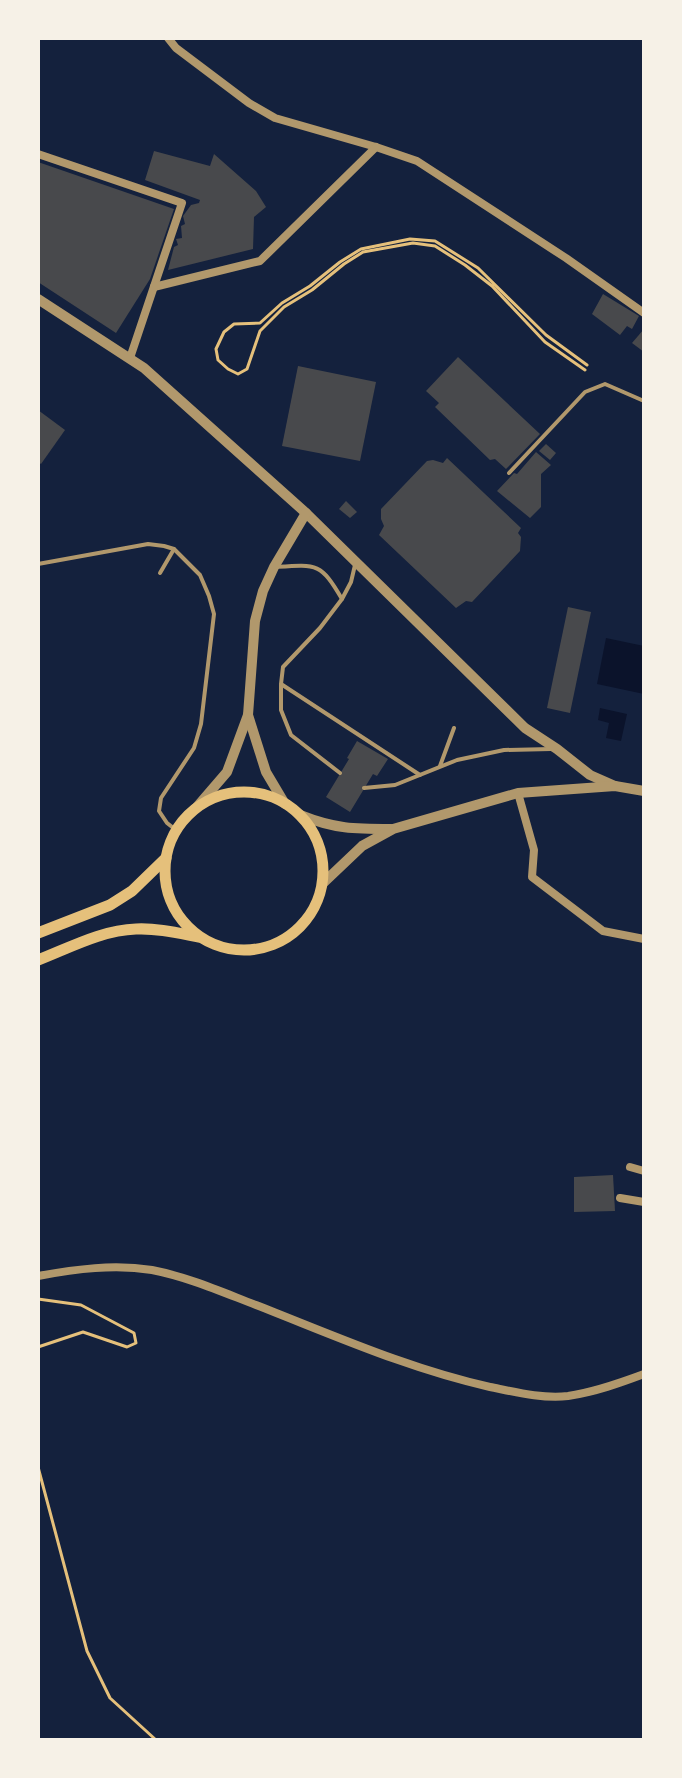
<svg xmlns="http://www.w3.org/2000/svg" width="682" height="1778" font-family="Figtree,sans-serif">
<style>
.water{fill:#0b132b}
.building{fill:#48494c}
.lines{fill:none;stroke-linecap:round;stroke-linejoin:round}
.path{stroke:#e5c07b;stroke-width:3}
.service{stroke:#b1986c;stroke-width:4}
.minor{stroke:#b1986c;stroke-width:8}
.tertiary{stroke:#b1986c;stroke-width:10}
.secondary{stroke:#e5c07b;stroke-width:11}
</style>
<rect width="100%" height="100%" fill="#14213d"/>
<!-- water -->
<g class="water">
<path d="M606,638L644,646V694L597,684Z"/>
<path d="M600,708L627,714L621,741L606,738L609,723L598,720Z"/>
</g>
<!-- building -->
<g class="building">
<path d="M154,151L210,166L214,154L256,191L266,207L254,217L253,249L168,270L174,247L178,245L176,239L182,238L181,226L185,224L183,216L191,205L199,203L200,200L145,180Z"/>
<path d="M38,162L174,209L150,279L116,333L38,282Z"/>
<path d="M603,294L639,316L632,329L627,326L620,335L592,314Z"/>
<path d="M644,329V352L632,343Z"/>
<path d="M458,357L540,434L506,469L495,459L490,460L435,407L439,403L426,391Z"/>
<path d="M298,366L376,382L360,461L282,446Z"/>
<path d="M38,410L65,430L41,464L38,462Z"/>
<path d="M546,444L556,453L550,460L539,451Z"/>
<path d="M536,452L551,465L541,474V507L530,518L497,491L514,473L517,474Z"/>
<path d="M447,458L521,528L518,533L521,537L520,551L472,602L466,601L456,608L379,535L384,526L381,519V509L427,461L433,460L443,463Z"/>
<path d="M346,501L357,512L350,518L339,509Z"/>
<path d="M568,607L591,612L570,713L547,708Z"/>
<path d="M357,741L388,759L377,776L373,774L350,812L326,797L349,759L347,758Z"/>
<path d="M613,1175L615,1211L574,1212V1177Z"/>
</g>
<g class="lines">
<!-- path -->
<g class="path">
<path d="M585,370L545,342L492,286L465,265L435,246L413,243L363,252L344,264L312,290L284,307L260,331L247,369L238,374L228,369L218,360L216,349L224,332L234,324L260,323L282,303L310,286L340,262L361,249L410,239L435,241L478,268L546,335L587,365"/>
<path d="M38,1299L81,1305L134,1333L136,1343L127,1347L83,1332L38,1347"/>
<path d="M38,1467L87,1651L110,1698L156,1740"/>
</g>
<!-- service -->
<g class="service">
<path d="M509,473L585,392L605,384L644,401"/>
<path d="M38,564L148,544L164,546L174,549L200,575L209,596L214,614L201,724L194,748L161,798L159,811L167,823L176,830"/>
<path d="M355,565L351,582L342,599L320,628L283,667L281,684L420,775"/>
<path d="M276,567C317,564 321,563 342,599"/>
<path d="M160,573L174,549"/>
<path d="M281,685V710L291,735L340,773"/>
<path d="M440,766L454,728"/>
<path d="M364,788L395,785L457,760L504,750L551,749"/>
</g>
<!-- minor -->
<g class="minor">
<path d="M168,38L176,48L249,103L275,118L376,147L417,161L566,258L644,313"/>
<path d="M38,154L182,203L130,358"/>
<path d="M154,287L260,261L376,147"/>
<path d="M518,793L534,850L532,877L603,931L644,939"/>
<path d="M630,1167L644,1171"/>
<path d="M620,1198L644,1202"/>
<path d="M38,1276C76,1269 114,1264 152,1270C188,1277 222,1292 256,1305C333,1335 409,1369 490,1387C515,1392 543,1399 568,1396C595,1392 620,1383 644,1374"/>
</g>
<!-- tertiary -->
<g class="tertiary">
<path d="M38,299L144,368L306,513L525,728L557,749L590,775L615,786"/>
<path d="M248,715L266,772L285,804"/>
<path d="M196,808L227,772L248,715L255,621L263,591L274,567L306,513"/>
<path d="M300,815C335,829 354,829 391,829"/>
<path d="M322,884L362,846L393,829L518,793L615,786L644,791"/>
</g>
<!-- secondary -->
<g class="secondary">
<circle cx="244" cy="871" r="79"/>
<path d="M38,933L110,905L132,891L166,858"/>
<path d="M38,960C69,948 102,930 136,929C157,928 178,933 199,937"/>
</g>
</g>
<!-- border -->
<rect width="682" height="1778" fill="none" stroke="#f6f1e7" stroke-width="80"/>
</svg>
